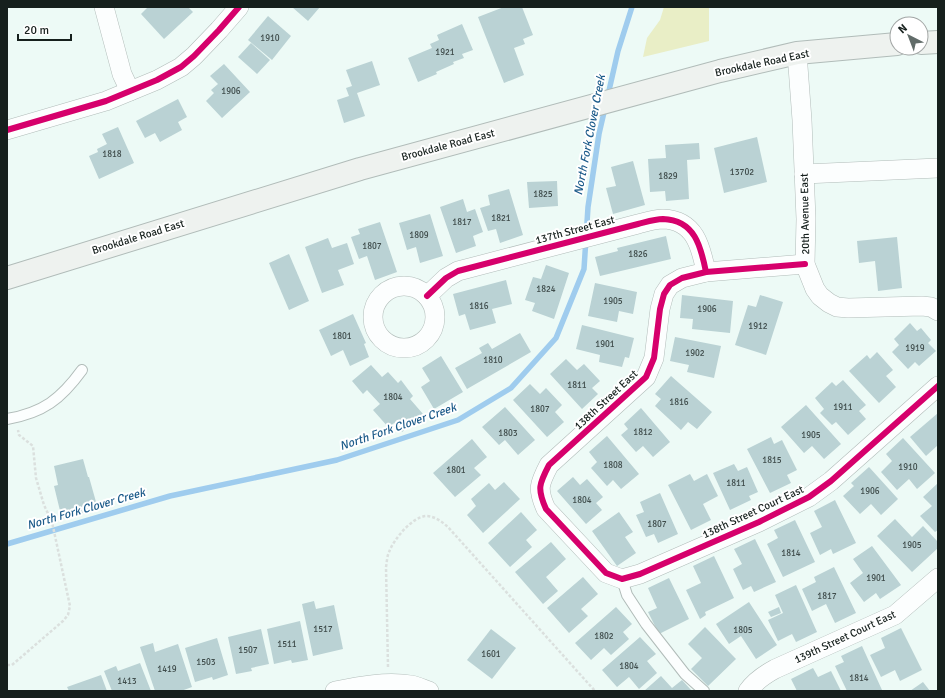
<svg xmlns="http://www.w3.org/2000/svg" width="945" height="698" font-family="Signika,sans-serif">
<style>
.green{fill:#e9eec6}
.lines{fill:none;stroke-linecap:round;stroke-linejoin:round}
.stream{stroke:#9fccee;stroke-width:5.5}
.building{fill:#bad2d4}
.lane-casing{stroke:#b1bcb9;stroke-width:12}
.street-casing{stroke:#b1bcb9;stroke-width:20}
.secondary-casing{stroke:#b1bcb9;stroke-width:24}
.path{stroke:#dbe0de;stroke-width:2.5;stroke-dasharray:3 2;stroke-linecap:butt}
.lane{stroke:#fcfefe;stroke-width:10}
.street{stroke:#fcfefe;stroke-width:19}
.secondary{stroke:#eef2ef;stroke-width:22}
.cycleway-casing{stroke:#fff;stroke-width:8}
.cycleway{stroke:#d6006c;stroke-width:6}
.labels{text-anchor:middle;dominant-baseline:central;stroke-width:4;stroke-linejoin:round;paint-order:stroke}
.number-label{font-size:9px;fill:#3f4c4b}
.street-label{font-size:11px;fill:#16201d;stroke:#fff}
.water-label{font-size:12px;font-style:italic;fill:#1c5b8a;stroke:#fff}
</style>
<rect width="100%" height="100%" fill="#edfaf6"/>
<!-- green -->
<path class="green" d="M664,7H709V41L643,57L647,38L660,20Z"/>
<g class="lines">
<!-- stream -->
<g class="stream">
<path d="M608,95L618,51L632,7"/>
<path d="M7,544L170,496L337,460L458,420L511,388L556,338L584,269L588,207L599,134L605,108"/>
</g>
</g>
<!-- building -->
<g class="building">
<path d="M148,7H188L193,12L164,39L141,14Z"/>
<path d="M292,7H320L308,21Z"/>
<path d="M504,7H522L533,35L523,39L525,44L514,48L524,75L504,83L478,17Z"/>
<path d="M268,16L291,36L272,60L248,40Z"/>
<path d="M462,24L473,50L462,54L464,58L453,62L454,64L436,72L437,74L418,82L408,58L432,48L430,44L439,40L437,35Z"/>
<path d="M251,43L270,60L257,74L238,57Z"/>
<path d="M372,61L380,85L357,93L365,116L344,123L337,100L349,96L346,88L352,86L346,70Z"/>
<path d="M224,64L250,92L222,118L206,101L214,93L211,90L218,84L210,76Z"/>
<path d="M178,99L187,117L178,122L182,130L160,142L155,133L145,138L136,121Z"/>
<path d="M118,127L134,163L99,179L89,156L98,152L97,149L107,144L102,134Z"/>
<path d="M757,137L767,182L724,193L714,148Z"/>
<path d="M699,143L700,159L687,160L689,199L666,201L665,191L650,192L648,159L666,158L665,145Z"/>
<path d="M633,161L645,205L613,214L606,188L616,186L611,167Z"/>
<path d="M557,181L558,206L529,208L527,182Z"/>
<path d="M509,189L523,235L500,243L496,229L488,231L480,208L490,205L488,195Z"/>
<path d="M463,199L467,212L475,209L483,232L473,236L476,246L456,253L440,207Z"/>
<path d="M430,214L443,256L420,263L416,247L407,250L399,223Z"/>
<path d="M380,222L397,272L375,280L367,256L359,259L351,237L360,234L358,229Z"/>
<path d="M666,236L671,259L600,276L595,257L618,251L617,248Z"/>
<path d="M897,237L902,288L878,291L875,261L859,263L857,241Z"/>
<path d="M328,238L332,248L347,243L354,264L338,270L344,285L322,293L305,247Z"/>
<path d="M289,254L309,301L289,310L269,263Z"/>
<path d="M546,265L569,273L554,319L532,311L535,303L525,300L533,277L541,279Z"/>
<path d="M506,280L512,304L492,309L496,323L470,330L465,314L459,316L453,294Z"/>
<path d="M595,283L637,292L633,314L619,311L617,322L588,316Z"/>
<path d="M682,295L733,301L730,333L692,329L693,319L680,318Z"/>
<path d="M760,295L783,302L766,355L735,345L748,305L756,307Z"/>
<path d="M353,314L366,343L364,344L369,357L350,366L343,350L331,356L319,330Z"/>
<path d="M910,323L917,331L921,328L931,340L928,343L936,351L919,366L915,362L908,369L892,352L899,345L894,339Z"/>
<path d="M582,325L634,338L629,358L625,357L622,367L599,362L600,355L576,349Z"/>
<path d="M520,333L531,352L467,389L455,368L482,353L479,348L488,343L492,349Z"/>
<path d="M675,337L721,346L714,378L687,372L689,365L670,361Z"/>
<path d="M877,352L893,370L886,376L896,387L879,403L849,371L867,355L870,359Z"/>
<path d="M441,356L463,392L434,409L421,387L430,381L422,368Z"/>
<path d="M566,359L577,370L584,364L600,381L592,388L598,394L582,409L550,374Z"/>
<path d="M371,365L382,377L388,372L398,383L401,380L413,396L410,399L423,414L402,432L394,423L389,428L373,410L380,404L367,390L363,394L352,381Z"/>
<path d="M671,376L712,412L697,429L688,422L681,430L655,406L661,399L655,394Z"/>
<path d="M843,380L866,405L859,411L866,419L848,435L836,422L832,425L820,413L824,409L815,398L832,382L836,386Z"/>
<path d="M530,384L540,394L546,388L562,405L555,412L564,422L547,437L513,400Z"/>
<path d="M806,405L841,444L824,459L812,446L804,453L781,427Z"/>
<path d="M505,407L535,440L518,455L505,440L499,445L482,427Z"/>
<path d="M641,408L670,442L653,457L643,446L636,452L621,435L628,429L624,424Z"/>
<path d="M938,413V445L926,456L910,437Z"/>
<path d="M607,436L639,474L621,489L613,480L607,486L591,468L597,462L589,452Z"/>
<path d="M771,437L774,444L782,440L797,470L787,475L791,483L770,493L747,449Z"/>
<path d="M903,438L935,473L917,489L909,479L897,490L881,472L892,461L886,454Z"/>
<path d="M472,439L487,457L474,468L481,475L455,497L433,473Z"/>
<path d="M83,459L88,477H89L98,509L62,519L54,486L58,485L54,466Z"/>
<path d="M734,464L738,471L747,467L758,492L749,496L751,500L730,510L713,473Z"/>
<path d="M869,467L898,499L881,515L871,504L860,514L843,496L854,486L851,483Z"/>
<path d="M690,474L694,481L707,474L718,496L703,504L711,520L691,530L668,485Z"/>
<path d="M573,477L580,485L587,479L603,497L596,503L602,510L586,524L557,491Z"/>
<path d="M504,482L520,499L483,533L467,515L476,506L471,499L489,483L495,490Z"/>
<path d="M938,483V530L935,532L920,516L932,506L923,497Z"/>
<path d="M660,493L678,534L658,543L654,534L646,537L636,515L644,512L640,502Z"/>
<path d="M835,500L856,543L833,554L831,549L820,555L810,533L822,527L814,511Z"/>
<path d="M521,512L537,530L526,540L532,547L510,567L488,543Z"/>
<path d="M619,512L633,532L625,537L636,553L617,566L592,531Z"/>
<path d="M895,519L912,537L923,526L938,542V548L912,572L877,536Z"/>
<path d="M795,520L815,562L783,577L767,544L778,538L774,530Z"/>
<path d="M755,539L776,582L754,592L751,586L743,590L733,569L742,564L734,549Z"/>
<path d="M551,542L566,559L546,577L558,591L543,604L515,572Z"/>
<path d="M872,546L901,585L880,599L876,593L864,602L850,583L863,573L853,559Z"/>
<path d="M714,556L734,598L705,612L706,615L700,619L686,590L701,583L693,566Z"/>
<path d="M834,567L856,613L835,623L826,604L812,611L802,589L816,582L814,577Z"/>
<path d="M583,577L598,594L581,609L588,616L569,633L547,608Z"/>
<path d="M669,578L689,619L659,634L648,612L657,608L648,588Z"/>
<path d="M796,585L817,632L796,642L792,634L778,641L768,620L783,613L775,595Z"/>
<path d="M314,601L316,609L334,605L343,649L313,656L302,604Z"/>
<path d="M749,602L777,645L756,659L741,636L729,644L716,624Z"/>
<path d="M616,607L632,624L623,632L629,639L611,655L604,648L591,660L575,643Z"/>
<path d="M779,607L781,613L771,617L768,612Z"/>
<path d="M300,621L308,660L292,663L291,660L274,664L267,629Z"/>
<path d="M705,627L736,659L708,686L691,669L702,658L688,644Z"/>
<path d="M901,628L922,670L900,681L895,670L881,677L870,655L885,648L881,638Z"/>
<path d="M261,629L269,664L251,668L252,671L236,674L228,637Z"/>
<path d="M491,629L516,648L492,679L467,660Z"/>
<path d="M640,637L656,654L647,661L657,673L639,689L629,677L617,687L602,670Z"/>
<path d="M217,638L228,675L213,680L212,677L195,682L185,648Z"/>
<path d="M153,643L155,652L178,644L192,687L181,691H155L140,647Z"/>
<path d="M862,646L882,690L879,691H847L835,666L844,662L841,656Z"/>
<path d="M140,663L151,691H112L104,671L116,666L118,671Z"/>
<path d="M813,668L818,677L831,671L841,691H797L791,679Z"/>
<path d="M101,675L107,691H69L67,687Z"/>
<path d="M661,676L672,688L682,680L692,691H644Z"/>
<path d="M923,682L930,691H910Z"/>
</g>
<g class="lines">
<defs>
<g id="lane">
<path d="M7,419C43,413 61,399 82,370"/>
<path d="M622,579L627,595L646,624L685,674L704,691"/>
</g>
<g id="street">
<path d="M104,7L122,74L130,91"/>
<path d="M797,53L802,120L806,219L805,264L815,289L820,296L829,303L837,307L848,308L922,306L931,307L938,311"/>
<path d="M7,130L106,101L157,80L181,67L194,56L219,30L239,7"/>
<path d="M804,174L938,168"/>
<path d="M805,264L706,272L682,278L670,285L664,294L660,309L654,358L646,377L549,465C539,484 537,489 546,509L606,573L622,579L640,574L759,522L809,497L831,481L938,386"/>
<circle cx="404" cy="317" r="31"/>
<path d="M427,296L446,278L458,271L638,224C646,222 655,219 663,219C695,220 701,247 706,272"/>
<path d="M335,691C360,686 386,681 411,685C417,686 423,689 429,691"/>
<path d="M748,691C755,681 764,675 775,669L895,615L938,578"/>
</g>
<g id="secondary">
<path d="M921,43L938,42"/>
<path d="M7,278L360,169L720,71L797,53L897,44"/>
</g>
</defs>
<!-- lane casing -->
<use href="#lane" class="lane-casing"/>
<!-- street casing -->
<use href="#street" class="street-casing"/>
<!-- secondary casing -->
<use href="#secondary" class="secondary-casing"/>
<!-- path -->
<g class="path">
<path d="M7,665H12L63,621L68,615L70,606L52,522L44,505L36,478L33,446L19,435L18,430"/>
<path d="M388,667L386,567C387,562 387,556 389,552C394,539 412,517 426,516C435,516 442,522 448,527L595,691"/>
</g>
<!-- lane -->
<use href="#lane" class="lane"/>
<!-- street -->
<use href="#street" class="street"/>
<!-- secondary -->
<use href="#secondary" class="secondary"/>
<defs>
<g id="cycleway">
<path d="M7,130L106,101L157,80L181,67L194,56L219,30L239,7"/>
<path d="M805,264L706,272L682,278L670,285L664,294L660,309L654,358L646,377L549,465C539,484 537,489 546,509L606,573L622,579L640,574L759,522L809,497L831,481L938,386"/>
<path d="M427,296L446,278L458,271L638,224C646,222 655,219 663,219C695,220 701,247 706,272"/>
</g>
</defs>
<!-- cycleway casing -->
<use href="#cycleway" class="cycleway-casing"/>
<!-- cycleway -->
<use href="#cycleway" class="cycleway"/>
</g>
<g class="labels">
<!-- number labels -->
<g class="number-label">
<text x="270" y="38">1910</text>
<text x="445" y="52">1921</text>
<text x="231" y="91">1906</text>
<text x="112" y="154">1818</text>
<text x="742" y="172">13702</text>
<text x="668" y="176">1829</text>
<text x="543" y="194">1825</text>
<text x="501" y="218">1821</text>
<text x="462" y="222">1817</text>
<text x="419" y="235">1809</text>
<text x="372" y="246">1807</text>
<text x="638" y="254">1826</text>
<text x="546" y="289">1824</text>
<text x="613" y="301">1905</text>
<text x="479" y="306">1816</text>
<text x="707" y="309">1906</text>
<text x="758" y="326">1912</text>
<text x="342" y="336">1801</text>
<text x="605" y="344">1901</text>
<text x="915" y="348">1919</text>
<text x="695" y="353">1902</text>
<text x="493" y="360">1810</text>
<text x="577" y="385">1811</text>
<text x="393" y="397">1804</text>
<text x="679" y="402">1816</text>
<text x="843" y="407">1911</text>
<text x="540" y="409">1807</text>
<text x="643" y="432">1812</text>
<text x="508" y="433">1803</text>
<text x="811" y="435">1905</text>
<text x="772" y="460">1815</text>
<text x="613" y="465">1808</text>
<text x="908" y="467">1910</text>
<text x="456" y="470">1801</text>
<text x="736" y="483">1811</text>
<text x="870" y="491">1906</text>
<text x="582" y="500">1804</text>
<text x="657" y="524">1807</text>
<text x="912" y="545">1905</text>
<text x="791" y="553">1814</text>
<text x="876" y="578">1901</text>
<text x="827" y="596">1817</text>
<text x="323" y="629">1517</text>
<text x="743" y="630">1805</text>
<text x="604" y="636">1802</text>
<text x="287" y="644">1511</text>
<text x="248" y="650">1507</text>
<text x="491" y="654">1601</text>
<text x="206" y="662">1503</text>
<text x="629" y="666">1804</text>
<text x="167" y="669">1419</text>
<text x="859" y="678">1814</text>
<text x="127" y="681">1413</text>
</g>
<!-- street labels -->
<g class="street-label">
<text transform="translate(762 63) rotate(-12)">Brookdale Road East</text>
<text transform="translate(448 145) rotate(-15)">Brookdale Road East</text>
<text transform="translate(805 214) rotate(-91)">20th Avenue East</text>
<text transform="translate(575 230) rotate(-15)">137th Street East</text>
<text transform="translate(138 237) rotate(-17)">Brookdale Road East</text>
<text transform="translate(606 400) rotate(-43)">138th Street East</text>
<text transform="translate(753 512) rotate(-25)">138th Street Court East</text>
<text transform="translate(845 637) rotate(-25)">139th Street Court East</text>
</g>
<!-- water labels -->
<g class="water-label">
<text transform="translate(590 135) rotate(-79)">North Fork Clover Creek</text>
<text transform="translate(398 427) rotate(-19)">North Fork Clover Creek</text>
<text transform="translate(86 509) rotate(-16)">North Fork Clover Creek</text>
</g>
</g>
<!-- border -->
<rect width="945" height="698" fill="none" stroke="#16201d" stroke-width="16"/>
<!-- north arrow -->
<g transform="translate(909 36) rotate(318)"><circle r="19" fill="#ffffff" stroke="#a2a6a5"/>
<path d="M0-3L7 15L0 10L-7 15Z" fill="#616c69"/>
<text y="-6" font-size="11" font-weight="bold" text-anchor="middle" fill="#16201d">N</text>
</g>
<!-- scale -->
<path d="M18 34v6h53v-6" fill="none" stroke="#16201d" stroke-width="2"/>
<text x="24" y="34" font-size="12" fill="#16201d" stroke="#ffffff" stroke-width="3" paint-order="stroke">20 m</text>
</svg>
